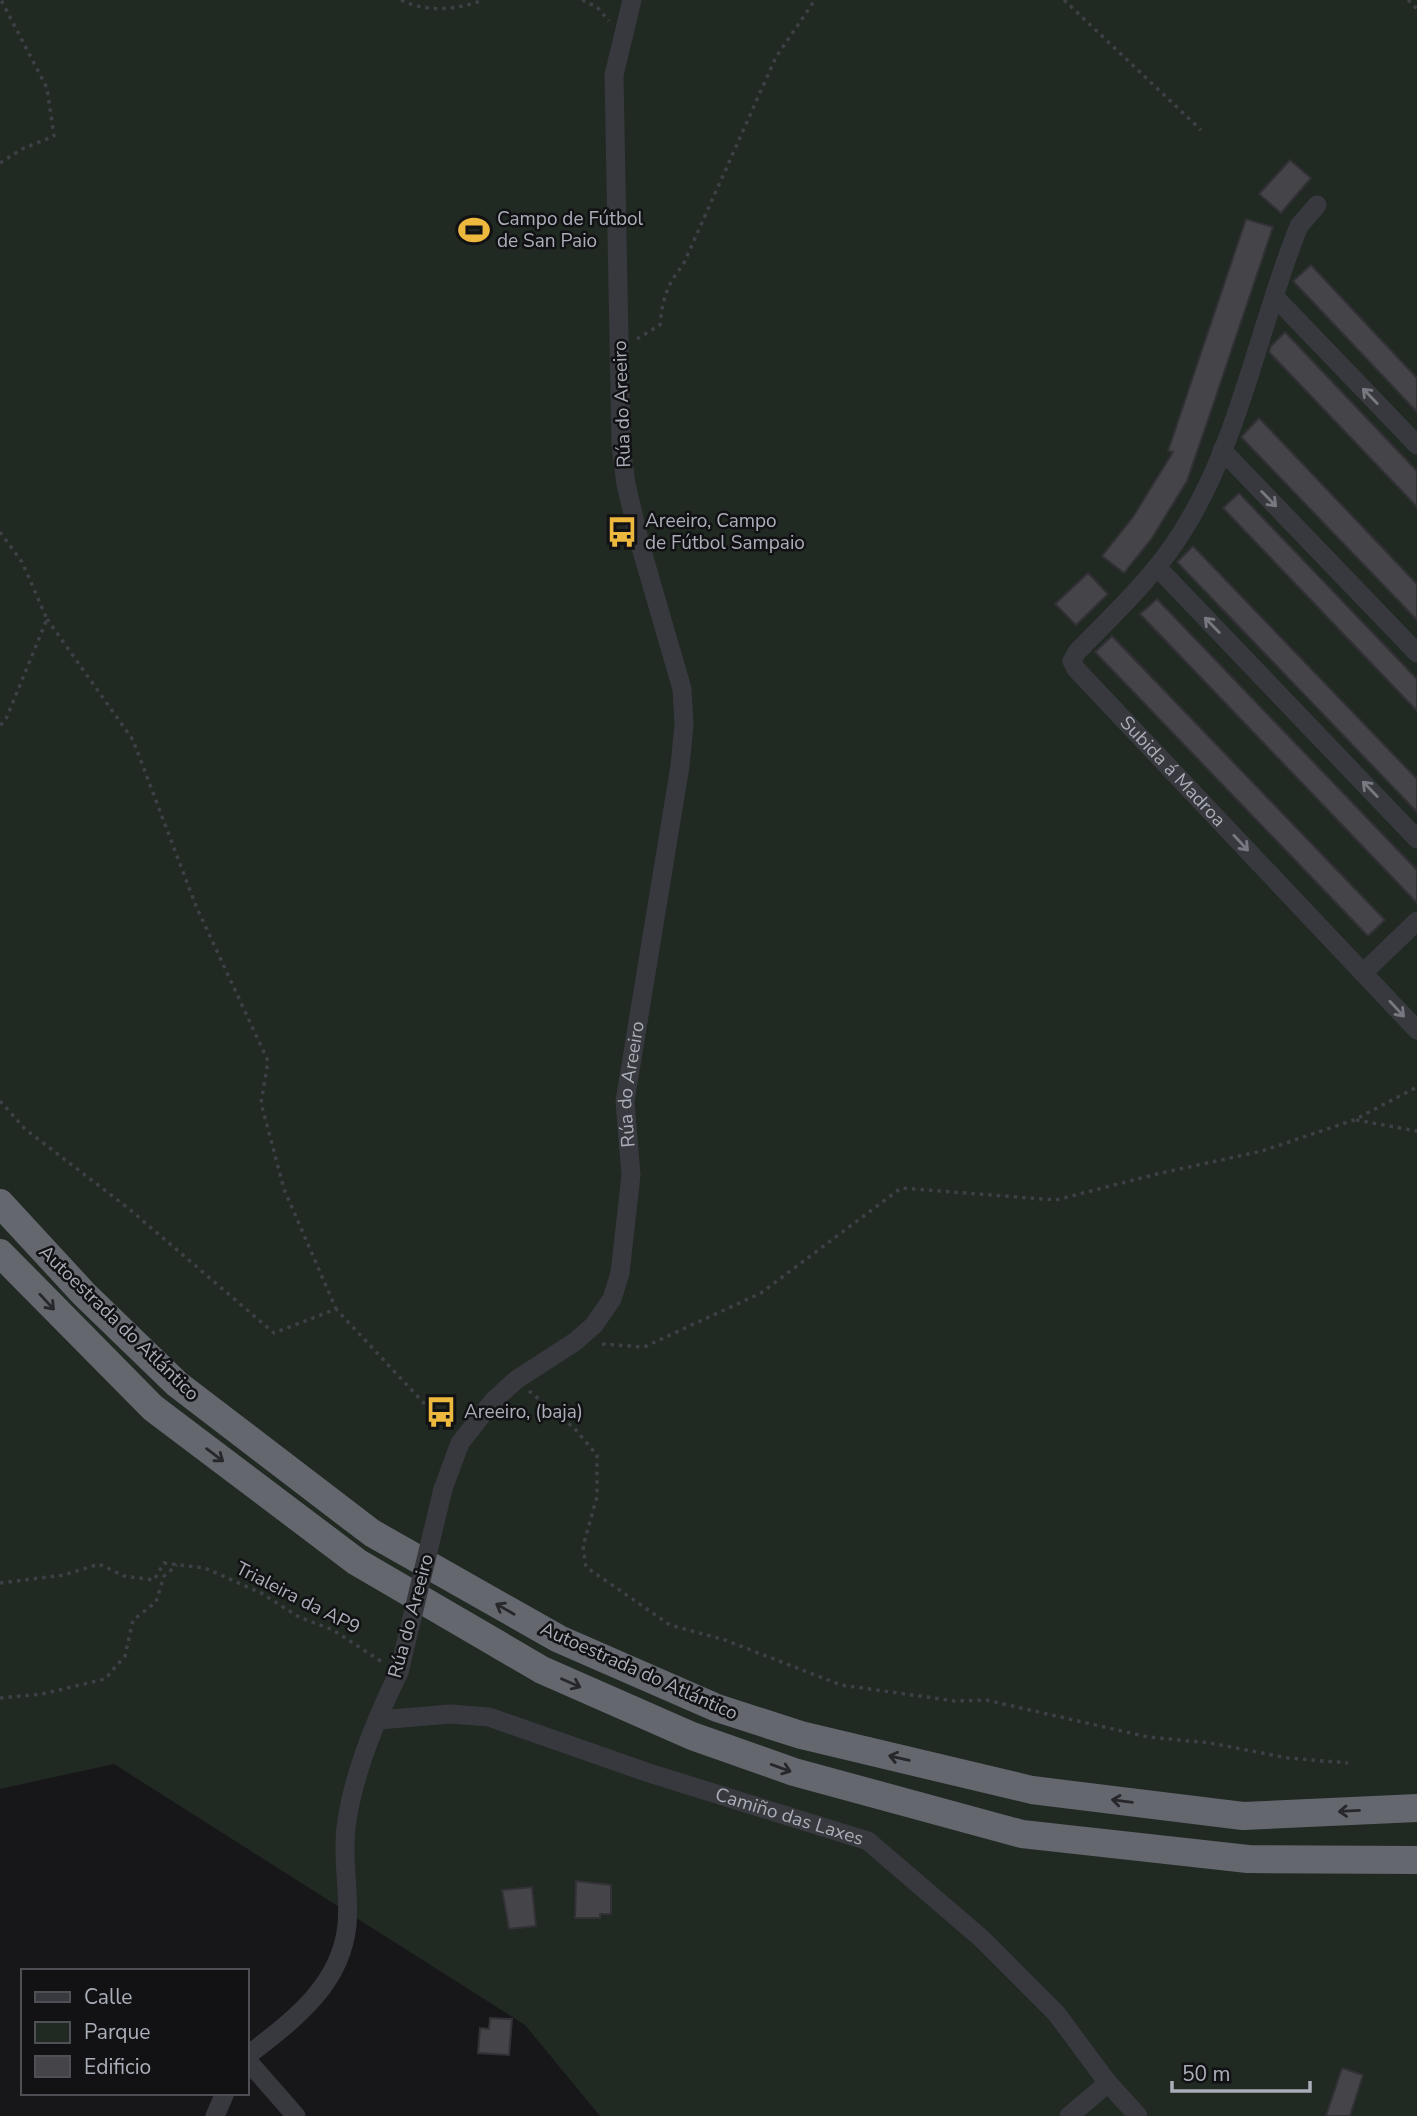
<svg xmlns="http://www.w3.org/2000/svg" width="1417" height="2116" font-family="'Nunito Sans',sans-serif">
<style>
.green{fill:#212923}
.building{fill:#444449;stroke:#323135;stroke-width:2}
.lines{fill:none;stroke-linecap:round;stroke-linejoin:round}
.path{stroke:#3e4045;stroke-width:3.5;stroke-dasharray:3.5 5;stroke-linecap:butt}
.minor{stroke:#38393e;stroke-width:19}
.highway{stroke:#65676f;stroke-width:28}
.minor-bridge{stroke:#38393e;stroke-width:19}
.oneway{stroke:#777982}
.oneway2{stroke:#27272b}
.labels{text-anchor:middle;dominant-baseline:central;stroke-width:5;stroke-linejoin:round;paint-order:stroke}
.poi-label{font-size:19px;fill:#aaaeb9;stroke:#121214;text-anchor:start}
.street-label{font-size:19px;fill:#aaaeb9;stroke:#121214}
</style>
<rect width="100%" height="100%" fill="#171719"/>
<!-- green -->
<path class="green" d="M0,0H1417V2116H600L525,2025L114,1764L0,1789Z"/>
<!-- building -->
<g class="building">
<path d="M1290,160L1311,178L1281,213L1259,194Z"/>
<path d="M1246,219L1273,227L1209,417L1187,481L1152,538L1124,573L1102,556L1133,517L1173,452L1168,451Z"/>
<path d="M1311,265L1417,378V412L1293,281Z"/>
<path d="M1285,332L1417,471V507L1269,352L1271,346Z"/>
<path d="M1259,418L1417,584V620L1241,437Z"/>
<path d="M1239,493L1417,679V711L1223,508Z"/>
<path d="M1193,546L1417,779V812L1177,562Z"/>
<path d="M1088,573L1108,594L1076,625L1055,604Z"/>
<path d="M1157,599L1417,870V903L1140,614Z"/>
<path d="M1112,636L1385,920L1368,936L1095,652Z"/>
<path d="M576,1881L611,1885V1914H600V1918H575Z"/>
<path d="M532,1887L536,1926L509,1929L502,1890Z"/>
<path d="M490,2018L512,2019L509,2055L478,2053L480,2028L489,2029Z"/>
<path d="M1342,2068L1363,2075L1350,2116H1326Z"/>
</g>
<g class="lines">
<!-- path -->
<g class="path">
<path d="M401,0C429,13 454,10 484,0"/>
<path d="M582,0L597,7L609,21"/>
<path d="M1064,0L1201,130"/>
<path d="M1408,0L1417,9"/>
<path d="M0,163L22,149L54,136L47,88L1,0"/>
<path d="M637,339L660,325C662,301 667,284 683,265L776,57L815,0"/>
<path d="M0,532L22,562L47,619L6,719L0,726"/>
<path d="M47,619L133,740L196,906L268,1061L261,1103L284,1189L336,1309"/>
<path d="M0,1101L25,1129L128,1208L274,1333L336,1309L448,1429"/>
<path d="M1356,1120L1417,1131"/>
<path d="M602,1344L644,1347L761,1293L901,1188L1056,1200L1157,1174L1262,1151L1354,1120L1417,1087"/>
<path d="M529,1391L574,1428L597,1455V1497L583,1546L586,1567L670,1625L725,1640L841,1685L955,1701L986,1700L1148,1737L1210,1743L1288,1758L1348,1763"/>
<path d="M0,1583L64,1575L99,1564L124,1576L154,1580L164,1563L205,1568L261,1593L299,1617L333,1630L382,1662"/>
<path d="M0,1698L42,1694L105,1679L125,1656L133,1620L156,1602L164,1576L177,1565"/>
</g>
<!-- minor -->
<g class="minor">
<path id="s1" d="M1317,205L1299,226C1256,332 1238,455 1170,550C1143,587 1109,619 1077,652L1072,661L1076,669L1417,1030"/>
<path d="M1275,297L1417,445"/>
<path d="M1222,450L1417,653"/>
<path d="M1157,567L1417,839"/>
<path d="M1363,973L1417,921"/>
<path id="s2" d="M443,1489L460,1443L493,1401L516,1380L576,1341L594,1325L612,1299L620,1273L631,1175L625,1101L680,766L684,725L682,689L640,544L626,484L621,446L614,75L632,0"/>
<path id="s3" d="M379,1720L450,1714L489,1717L649,1773L868,1841L981,1938L1056,2013L1108,2083L1138,2116"/>
<path d="M247,2056C292,2021 341,1986 347,1925C350,1893 342,1860 346,1828C352,1776 376,1719 399,1672"/>
<path d="M247,2060L296,2116"/>
<path d="M215,2116L225,2093"/>
<path d="M1069,2116L1108,2083"/>
</g>
<!-- highway -->
<g class="highway">
<path d="M0,1203L84,1294L177,1384L372,1533L559,1639L717,1708L801,1735L1032,1790L1243,1816L1417,1808"/>
<path d="M0,1253L153,1408L357,1562L542,1670L692,1736L794,1772L1022,1834L1248,1859L1417,1860"/>
</g>
<!-- minor-bridge -->
<path class="minor-bridge" d="M399,1672L443,1489"/>
</g>
<!-- one-way arrows -->
<defs><path id="oneway-shaft" d="M-6 0H5M1.5-3L5.5 0L1.5 3" fill="none" stroke-width="1.6" stroke-linecap="round" stroke-linejoin="round" transform="scale(1.75)"/></defs>
<g class="oneway">
<use href="#oneway-shaft" transform="translate(1370 396) rotate(-134)"/>
<use href="#oneway-shaft" transform="translate(1269 499) rotate(46)"/>
<use href="#oneway-shaft" transform="translate(1212 625) rotate(-134)"/>
<use href="#oneway-shaft" transform="translate(1370 789) rotate(-134)"/>
<use href="#oneway-shaft" transform="translate(1241 843) rotate(47)"/>
<use href="#oneway-shaft" transform="translate(1397 1009) rotate(47)"/>
</g>
<g class="oneway2">
<use href="#oneway-shaft" transform="translate(47 1302) rotate(47)"/>
<use href="#oneway-shaft" transform="translate(215 1455) rotate(37)"/>
<use href="#oneway-shaft" transform="translate(505 1609) rotate(-150)"/>
<use href="#oneway-shaft" transform="translate(571 1683) rotate(24)"/>
<use href="#oneway-shaft" transform="translate(899 1758) rotate(-167)"/>
<use href="#oneway-shaft" transform="translate(781 1768) rotate(20)"/>
<use href="#oneway-shaft" transform="translate(1122 1801) rotate(-173)"/>
<use href="#oneway-shaft" transform="translate(1349 1811) rotate(177)"/>
</g>
<!-- icons -->
<defs>
<symbol id="stadium-bare" viewBox="-9 -9 18 18"><path d="M0-5a6.5 5 0 1 0 0 10a6.5 5 0 1 0 0-10ZM-3.5-1.8h7v3.6h-7Z" fill="#ecb83d" stroke="#121214" stroke-width="2.5" paint-order="stroke"/></symbol>
<symbol id="bus-bare" viewBox="-9 -9 18 18"><path d="M-5-6H5V4H4V6H2V4H-2V6H-4V4H-5ZM-3.5-4V0h7V-4ZM-3.5 1.2v1.5H-2V1.2ZM2 1.2v1.5H3.5V1.2Z" fill="#ecb83d" stroke="#121214" stroke-width="2.5" paint-order="stroke"/></symbol>
</defs>
<g fill-rule="evenodd">
<use href="#stadium-bare" x="452" y="208" width="44" height="44"/>
<use href="#bus-bare" x="600" y="510" width="44" height="44"/>
<use href="#bus-bare" x="419" y="1390" width="44" height="44"/>
</g>
<g class="labels">
<!-- poi labels -->
<g class="poi-label">
<text x="497" y="219">Campo de Fútbol<tspan x="497" dy="22">de San Paio</tspan></text>
<text x="645" y="521">Areeiro, Campo<tspan x="645" dy="22">de Fútbol Sampaio</tspan></text>
<text x="464" y="1412">Areeiro, (baja)</text>
</g>
<!-- street labels -->
<g class="street-label">
<text transform="translate(622 404) rotate(-92)">Rúa do Areeiro</text>
<text stroke="none"><textPath href="#s1" startOffset="676">Subida á Madroa</textPath></text>
<text stroke="none"><textPath href="#s2" startOffset="478">Rúa do Areeiro</textPath></text>
<text transform="translate(119 1323) rotate(44)">Autoestrada do Atlántico</text>
<text transform="translate(298 1598) rotate(27)">Trialeira da AP9</text>
<text transform="translate(411 1616) rotate(-75)">Rúa do Areeiro</text>
<text transform="translate(639 1671) rotate(24)">Autoestrada do Atlántico</text>
<text stroke="none"><textPath href="#s3" startOffset="427">Camiño das Laxes</textPath></text>
</g>
</g>
<!-- legend -->
<rect x="21" y="1969" width="228" height="126" fill="#121214" stroke="#4f5056" stroke-width="2"/>
<rect x="35" y="1992" width="35" height="10" fill="#38393e" stroke="#4f5056" stroke-width="2"/>
<text x="84" y="2004" font-size="21" fill="#aaaeb9">Calle</text>
<rect x="35" y="2022" width="35" height="21" fill="#212923" stroke="#4f5056" stroke-width="2"/>
<text x="84" y="2039" font-size="21" fill="#aaaeb9">Parque</text>
<rect x="35" y="2056" width="35" height="21" fill="#444449" stroke="#4f5056" stroke-width="2"/>
<text x="84" y="2074" font-size="21" fill="#aaaeb9">Edificio</text>
<!-- scale -->
<path d="M1172 2081v10h138v-10" fill="none" stroke="#aaaeb9" stroke-width="3.5"/>
<text x="1182" y="2081" font-size="21" fill="#aaaeb9" stroke="#121214" stroke-width="5" paint-order="stroke">50 m</text>
</svg>
